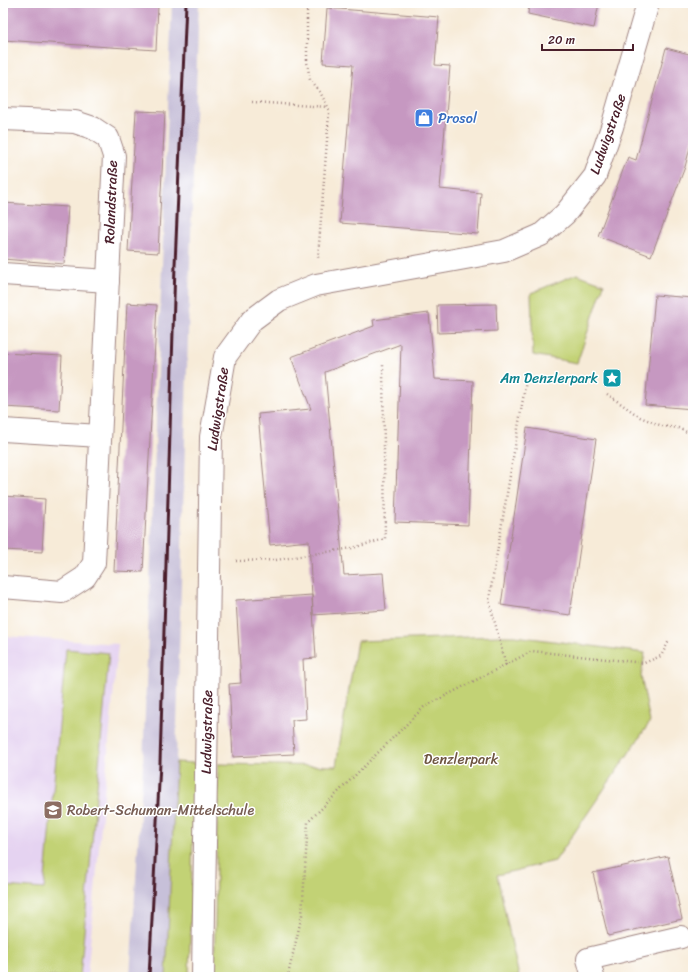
<svg xmlns="http://www.w3.org/2000/svg" width="696" height="980" font-family="Sriracha,sans-serif">
<style>
.built{fill:#e5d3f1}
.industrial{fill:#c7c0d9}
.green{fill:#c2d274;stroke:#867850}
.building{fill:#c698c1}
.lines{fill:none;stroke-linecap:round;stroke-linejoin:round}
.minor-casing{stroke:#a08582;stroke-width:24}
.path{stroke:#a08582;stroke-width:2.5;stroke-dasharray:1 3;stroke-linecap:butt}
.minor{stroke:#fff;stroke-width:22}
.rail{stroke:#4a1f2b;stroke-width:3}
.labels{text-anchor:middle;dominant-baseline:central;stroke-width:3;stroke-linejoin:round;paint-order:stroke}
.shop-label{font-size:14px;fill:#366cbe;stroke:#fff;text-anchor:start}
.street-label{font-size:14px;fill:#4a1f2b;stroke:#fff}
.culture-label{font-size:14px;fill:#0d838f;stroke:#fff;text-anchor:end}
.park-label{font-size:14px;fill:#6e5541;stroke:#fff}
.education-label{font-size:14px;fill:#785e54;stroke:#fff;text-anchor:start}
</style>
<rect width="100%" height="100%" fill="#fff"/>
<filter id="ink" filterUnits="userSpaceOnUse"><feTurbulence type="fractalNoise" baseFrequency=".025" numOctaves="2"/><feDisplacementMap in="SourceGraphic" scale="8" xChannelSelector="R" yChannelSelector="G"/><feConvolveMatrix kernelMatrix="1 2 1 2 8 2 1 2 1" color-interpolation-filters="sRGB"/></filter>
<filter id="wash" filterUnits="userSpaceOnUse"><feTurbulence type="fractalNoise" baseFrequency=".012" numOctaves="4" result="noise"/><feDisplacementMap in="SourceGraphic" scale="16" xChannelSelector="R" yChannelSelector="G"/><feGaussianBlur stdDeviation="0.9" result="paint"/><feColorMatrix in="noise" values="0 0 0 0 0 0 0 0 0 0 0 0 0 0 0 0 0 1.4 0 .05"/><feComposite in="paint" operator="in"/></filter>
<g filter="url(#wash)">
<rect width="100%" height="100%" fill="#f7ebd8"/>
<!-- built -->
<path class="built" d="M3,636L118,644L87,977H3Z"/>
<!-- industrial -->
<path class="industrial" d="M172,3H199L190,263L176,762L166,977H130L143,764Z"/>
<!-- green -->
<g class="green">
<path d="M577,274L604,284L577,363L533,355L531,293Z"/>
<path d="M498,636H515L645,653L641,676L650,722L555,861L497,875L519,977H214L218,764L336,766L357,641Z"/>
<path d="M66,649L109,653L80,977H3V886L44,889Z"/>
<path d="M176,762L195,763L189,977H166Z"/>
</g>
<g id="blocks">
<!-- building -->
<g class="building">
<path d="M3,3H101L158,6L156,50L3,40Z"/>
<path d="M529,3H599L594,28L528,14Z"/>
<path d="M327,8L439,17L435,65L450,66L440,189L481,193L478,234L340,223L353,65L323,63Z"/>
<path d="M666,48L693,55V136L685,167L651,256L598,236L628,157L636,160Z"/>
<path d="M136,111L165,112L158,253L128,251Z"/>
<path d="M3,203L68,207L64,264L3,259Z"/>
<path d="M655,295L693,298V409L645,405Z"/>
<path d="M127,303L157,305L143,572L114,571Z"/>
<path d="M496,304L497,331L438,333L437,305Z"/>
<path d="M429,313L435,379L473,381L468,525L395,522L401,344L325,372L344,575L383,573L386,610L313,615L309,541L270,545L258,414L311,409L291,357L374,326L373,320Z"/>
<path d="M3,353L62,356L59,410L3,407Z"/>
<path d="M527,428L596,439L570,615L501,605Z"/>
<path d="M3,496L45,499L42,552L3,550Z"/>
<path d="M312,595L316,658L303,659L306,719L292,720L294,754L233,757L229,684L241,683L236,600Z"/>
<path d="M668,856L682,919L608,936L593,873Z"/>
</g>
</g>
</g>
<g filter="url(#ink)">
<use href="#blocks" fill-opacity="0" stroke="#a08582" stroke-width="1"/>
<g class="lines">
<defs>
<g id="minor">
<path d="M3,119L75,122L93,128L108,138L114,156L94,563L85,577L62,592L3,587"/>
<path d="M3,274L108,281"/>
<path d="M3,430L100,436"/>
<path d="M203,977L211,437L225,357L252,320L279,300L316,285L504,251L541,235L565,214L595,176L612,127L648,3"/>
<path d="M593,977L588,959L681,937"/>
</g>
</defs>
<!-- minor casing -->
<use href="#minor" class="minor-casing"/>
<!-- path -->
<g class="path">
<path d="M307,3V62L310,80L320,92L328,107L329,114L318,258"/>
<path d="M252,102L327,107"/>
<path d="M607,394L640,417L662,426L678,428L693,435"/>
<path d="M236,561L276,560L352,548L385,539L383,364"/>
<path d="M506,665L489,600L526,381"/>
<path d="M286,977L288,975L302,915L308,822L424,707L532,651L644,663L661,656L669,641"/>
</g>
<!-- minor -->
<use href="#minor" class="minor"/>
<!-- rail -->
<path class="rail" d="M149,977L160,763L175,265L186,3"/>
</g>
</g>
<!-- icons -->
<defs>
<symbol id="shop-square" viewBox="-11 -11 22 22"><rect x="-9" y="-9" width="18" height="18" rx="4" fill="#3f7fe0" stroke="#fff"/><path d="M-5-2.5h2.3a2.7 3.5 0 0 1 5.4 0H5L5.5 6h-11ZM-1.5-2.5h3a1.5 2.3 0 0 0-3 0Z" fill="#fff"/></symbol>
<symbol id="sight-square" viewBox="-11 -11 22 22"><rect x="-9" y="-9" width="18" height="18" rx="4" fill="#0f9aa8" stroke="#fff"/><path d="M0-6L1.8-2.2L6-1.7L2.9 1.2L3.7 5.4L0 3.3L-3.7 5.4L-2.9 1.2L-6-1.7L-1.8-2.2Z" fill="#fff"/></symbol>
<symbol id="school-square" viewBox="-11 -11 22 22"><rect x="-9" y="-9" width="18" height="18" rx="4" fill="#8d6e63" stroke="#fff"/><path d="M0-5L7-2L0 1L-7-2ZM-4 1L0 2.5L4 1V4Q0 6-4 4Z" fill="#fff"/></symbol>
</defs>
<g fill-rule="evenodd">
<use href="#shop-square" x="413" y="107" width="22" height="22"/>
<use href="#sight-square" x="601" y="367" width="22" height="22"/>
<use href="#school-square" x="42" y="799" width="22" height="22"/>
</g>
<g class="labels">
<!-- shop labels -->
<g class="shop-label">
<text x="438" y="118">Prosol</text>
</g>
<!-- street labels -->
<g class="street-label">
<text transform="translate(608 134) rotate(-71)">Ludwigstraße</text>
<text transform="translate(111 202) rotate(-88)">Rolandstraße</text>
<text transform="translate(218 409) rotate(-82)">Ludwigstraße</text>
<text transform="translate(207 732) rotate(-89)">Ludwigstraße</text>
</g>
<!-- culture labels -->
<g class="culture-label">
<text x="598" y="378">Am Denzlerpark</text>
</g>
<!-- park labels -->
<g class="park-label">
<text x="461" y="759">Denzlerpark</text>
</g>
<!-- education labels -->
<g class="education-label">
<text x="67" y="810">Robert-Schuman-Mittelschule</text>
</g>
</g>
<!-- margin -->
<rect width="696" height="980" fill="none" stroke="#fff" stroke-width="16"/>
<!-- scale -->
<path d="M542 44v6h91v-6" fill="none" stroke="#4a1f2b" stroke-width="2"/>
<text x="548" y="44" font-size="12" fill="#4a1f2b" stroke="#ffffff" stroke-width="3" paint-order="stroke">20 m</text>
</svg>
